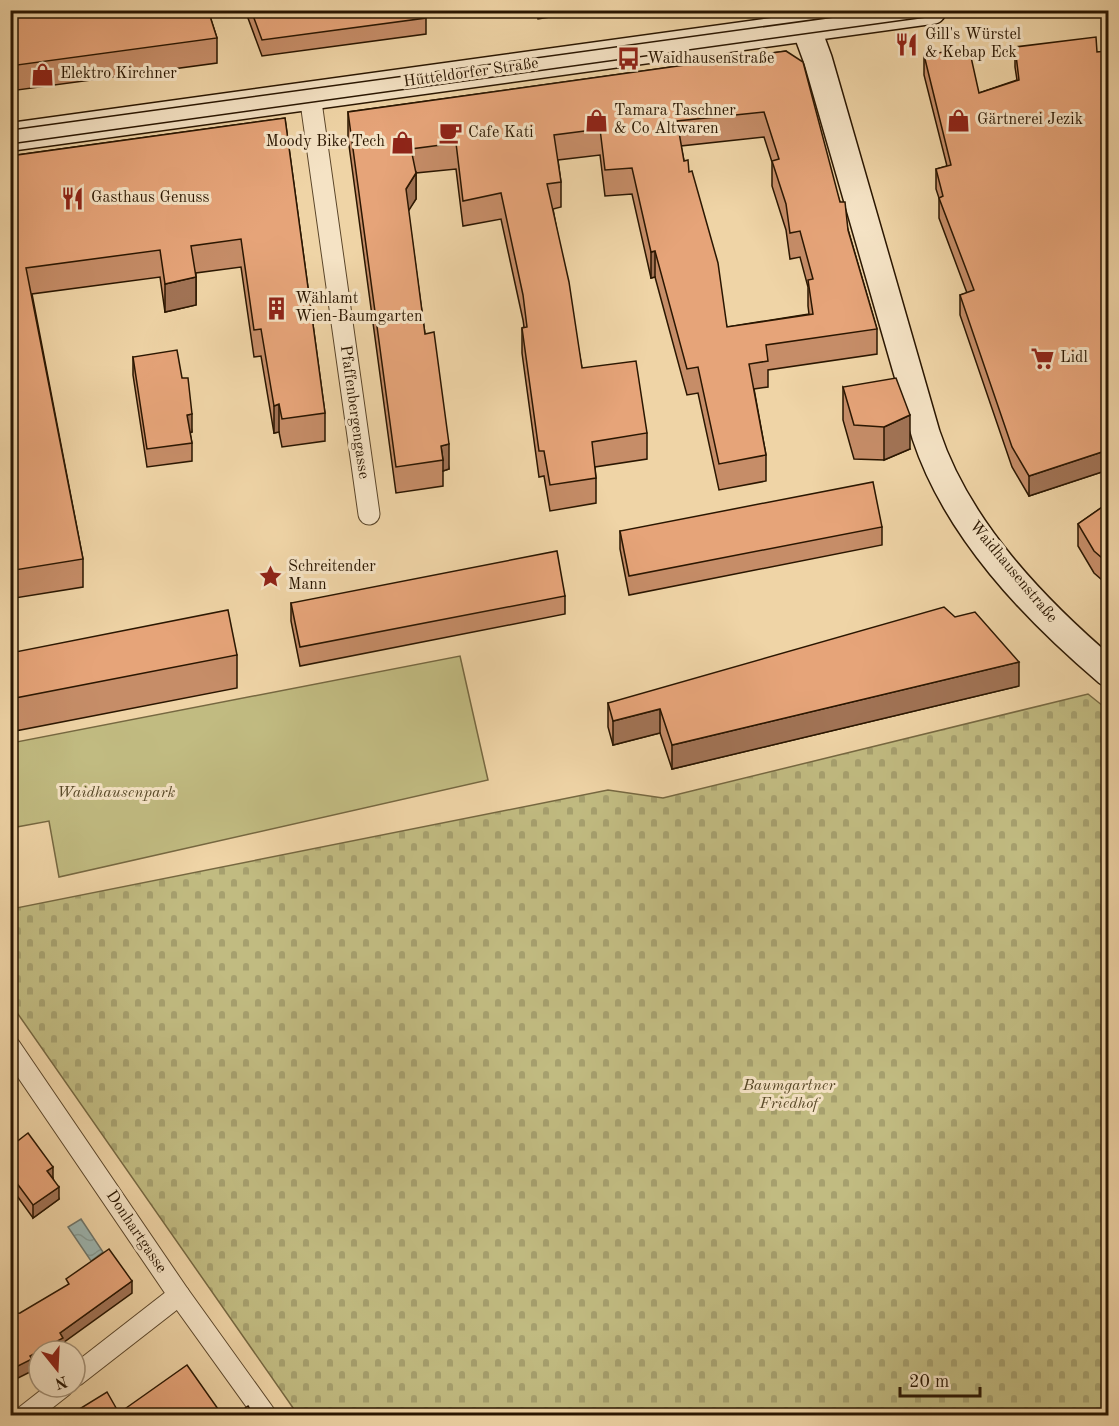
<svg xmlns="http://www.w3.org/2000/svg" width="1119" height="1426" font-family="'Old Standard TT',serif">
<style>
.cemetery{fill:url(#cemetery-stones);stroke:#766841;stroke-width:1.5}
.park{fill:#c1bb81;stroke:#766841;stroke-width:1.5}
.water{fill:url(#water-waves);stroke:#6f766b;stroke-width:1.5}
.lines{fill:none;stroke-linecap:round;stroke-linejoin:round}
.street-casing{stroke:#5b462a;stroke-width:23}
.secondary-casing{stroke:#2a1601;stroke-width:31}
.street{stroke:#f5e3c5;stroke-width:21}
.secondary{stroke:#f5e3c5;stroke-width:28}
.tram{stroke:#2a1601;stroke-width:1.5}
.wall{fill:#c68d68;stroke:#2a1601;stroke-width:1.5;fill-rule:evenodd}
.shaded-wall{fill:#a17355;stroke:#2a1601;stroke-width:1.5}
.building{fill:#e6a479;stroke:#2a1601;stroke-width:1.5;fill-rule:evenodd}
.labels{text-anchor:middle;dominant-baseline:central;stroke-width:6;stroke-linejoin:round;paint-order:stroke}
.poi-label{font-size:16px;fill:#2a1601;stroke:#f5e3c5;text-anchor:start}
.street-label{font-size:16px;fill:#2a1601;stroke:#f5e3c5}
.park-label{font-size:16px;font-style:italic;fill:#574827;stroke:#f5e3c5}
</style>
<defs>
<pattern id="cemetery-stones" width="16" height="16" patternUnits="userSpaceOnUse" patternTransform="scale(1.5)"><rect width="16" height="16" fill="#c1bb81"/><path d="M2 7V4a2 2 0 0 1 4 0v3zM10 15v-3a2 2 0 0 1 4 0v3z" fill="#a6a06e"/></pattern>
<pattern id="water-waves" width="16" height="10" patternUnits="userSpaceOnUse" patternTransform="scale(1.5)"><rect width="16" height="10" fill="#9db6b1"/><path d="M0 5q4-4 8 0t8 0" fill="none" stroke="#879c96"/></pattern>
</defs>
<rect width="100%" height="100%" fill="#efd4a6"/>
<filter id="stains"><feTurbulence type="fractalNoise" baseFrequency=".00333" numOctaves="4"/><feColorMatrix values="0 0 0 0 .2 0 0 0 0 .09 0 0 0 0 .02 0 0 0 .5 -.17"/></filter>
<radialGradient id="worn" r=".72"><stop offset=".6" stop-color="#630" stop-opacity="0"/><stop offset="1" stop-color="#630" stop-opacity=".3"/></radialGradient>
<!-- cemetery -->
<path class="cemetery" d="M1088,694L1108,710V1415H298L11,1004V909L608,790L663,798Z"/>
<!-- park -->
<path class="park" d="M460,656L488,780L59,877L49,821L11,828V743Z"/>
<!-- water -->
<path class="water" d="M81,1219L103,1252L91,1261L68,1227Z"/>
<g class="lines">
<defs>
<g id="street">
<path d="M310,95L369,514"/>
<path d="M10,1047L179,1295L266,1416"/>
<path d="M75,1376L179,1295"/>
<path d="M25,1416L62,1387"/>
</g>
<g id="secondary">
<path d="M800,11L818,60L926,435C957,529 1034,609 1108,672"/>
<path d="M10,137L932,10"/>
</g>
</defs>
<!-- street casing -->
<use href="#street" class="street-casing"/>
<!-- secondary casing -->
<use href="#secondary" class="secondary-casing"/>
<!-- street -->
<use href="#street" class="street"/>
<!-- secondary -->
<use href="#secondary" class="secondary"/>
<!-- tram -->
<g class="tram">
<path d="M10,130L885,10"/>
<path d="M10,144L977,10"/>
</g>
</g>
<!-- wall -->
<g class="wall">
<path d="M36,10H208L217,38V63L10,91V18L36,14Z"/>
<path d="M245,10H424L426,18V34L262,56Z"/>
<path d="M536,10H594L538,19Z"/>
<path d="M1015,47L1097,52L1108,51V470L1029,496L1012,467L960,315V295L967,293L939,218V198L936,189V169L947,166L924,75V55L979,93L1017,80L1015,67Z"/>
<path d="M786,51L840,202L877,329V354L768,370V387L754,389L766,455V481L719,490L698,393L687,395L655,277L651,278L632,194L605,196L600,155L558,160L561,182V207L553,209L582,368L647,433V459L595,467L596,478V503L550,511L544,476L539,477L522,353V328L524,327L523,320L501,219L463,226L456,169L416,173V199L408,210L425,334L449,469L443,471V486L396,493L348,138V112ZM764,137L772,162V186L786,230L790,259L800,257L808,287V306L809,314L727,327L689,172L684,161L681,146Z"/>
<path d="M285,118L325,413V441L282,447L279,432L274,433L261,356L254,357L241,267L196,273V305L165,312L160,277L32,294L83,559V587L15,598L12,587H10V156Z"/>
<path d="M133,357L182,378L192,432L190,433L192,443V461L147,467L133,375Z"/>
<path d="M843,387L910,449L884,460L854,459L843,420Z"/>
<path d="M1108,503V585L1094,573L1078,546V524Z"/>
<path d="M882,527V545L629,595L620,549V531Z"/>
<path d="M565,596V614L300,666L291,621V603Z"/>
<path d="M10,653L237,655V688L10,732Z"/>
<path d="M1019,686L672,769L660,733L613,745L608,727V703Z"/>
<path d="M10,1138L15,1143L53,1178L59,1199L33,1218L10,1186Z"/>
</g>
<!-- shaded-wall -->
<g class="shaded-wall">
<path d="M416,173V199L406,215V189Z"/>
<path d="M655,251V277L651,278V252Z"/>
<path d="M196,277V305L165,312V284Z"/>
<path d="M279,404V432L274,433V406Z"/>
<path d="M192,414V432L187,433V415Z"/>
<path d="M910,415V449L884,460V427Z"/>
<path d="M449,444V469L443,471V460L441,446Z"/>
<path d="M1108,450V470L1029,496V476Z"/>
<path d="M1019,662V686L672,769V745Z"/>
<path d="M660,709V733L613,745V721Z"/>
<path d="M53,1167V1179L47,1171Z"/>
<path d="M59,1187V1199L33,1218V1205Z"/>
<path d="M132,1281V1293L63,1343V1350L60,1351H39L60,1333Z"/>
<path d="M39,1351V1363L32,1367V1371L10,1382V1370L30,1356Z"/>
</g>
<!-- building -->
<g class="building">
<path d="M39,10H208L217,38L10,66V18L40,14Z"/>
<path d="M251,10H424L426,18L262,40Z"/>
<path d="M1096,37L1097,52L1108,51V137L1107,138L1108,141V450L1029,476L1012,447L960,295L974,290L939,198L943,196L936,169L951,165L924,55L969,48L979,93L1019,80L1015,47Z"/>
<path d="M786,51L803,62L840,202H845L848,230L877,329L766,345L768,361L749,364L766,455L719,464L698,367L687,369L655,251L651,252L632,168L605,170L600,129L554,135L561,182L547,184L569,282L582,368L636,361L647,433L592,442L596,478L550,485L544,451H539L522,328L527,327L523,295L501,193L463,201L456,143L411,149L416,173L406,189L425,334L434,332L449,444L441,446L443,460L396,467L348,112ZM764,112L779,159L772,161L786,204L790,233L800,231L813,279L808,280L813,314L727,327L718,263L692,171L689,172L688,160L684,161L677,121Z"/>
<path d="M285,118L325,413L282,419L279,404L274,406L261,329L254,330L241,239L191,246L196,277L165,284L160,250L26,268L83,559L15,570L12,559L10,560V156Z"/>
<path d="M177,350L182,378H188L192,414L187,415L192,443L147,449L133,357Z"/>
<path d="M896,378L910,415L884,427L854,425L843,387Z"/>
<path d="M873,482L882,527L629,576L620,531Z"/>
<path d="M1108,503V563L1094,551L1078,524Z"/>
<path d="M557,551L565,596L300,647L291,603Z"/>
<path d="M944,607L955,617L975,612L1019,662L672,745L660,709L613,721L608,703Z"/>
<path d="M228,610L237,655L10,699V653Z"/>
<path d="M28,1133L53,1167L47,1171L59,1187L33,1205L10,1174V1138L15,1143Z"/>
<path d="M109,1249L132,1281L60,1333L63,1338L30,1356L32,1359L10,1370V1314L20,1313L69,1284L66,1279Z"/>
<path d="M187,1365L223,1416H68L107,1392L119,1413Z"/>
<path d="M248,1406L254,1416H234Z"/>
</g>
<!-- icons -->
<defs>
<symbol id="restaurant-bare" viewBox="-9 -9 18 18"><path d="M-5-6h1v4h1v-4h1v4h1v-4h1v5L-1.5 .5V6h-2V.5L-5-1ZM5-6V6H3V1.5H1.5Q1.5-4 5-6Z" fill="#8f2418" stroke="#f5e3c5" stroke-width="2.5" paint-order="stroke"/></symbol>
<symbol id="bus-bare" viewBox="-9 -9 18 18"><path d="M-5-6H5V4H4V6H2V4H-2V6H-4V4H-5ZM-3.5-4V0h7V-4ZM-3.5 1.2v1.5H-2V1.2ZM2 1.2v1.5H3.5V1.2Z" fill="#8f2418" stroke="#f5e3c5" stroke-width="2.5" paint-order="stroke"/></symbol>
<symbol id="shop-bare" viewBox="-9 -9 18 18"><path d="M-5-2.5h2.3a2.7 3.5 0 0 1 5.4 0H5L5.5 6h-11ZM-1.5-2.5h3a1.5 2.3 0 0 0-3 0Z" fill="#8f2418" stroke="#f5e3c5" stroke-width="2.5" paint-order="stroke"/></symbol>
<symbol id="cafe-bare" viewBox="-9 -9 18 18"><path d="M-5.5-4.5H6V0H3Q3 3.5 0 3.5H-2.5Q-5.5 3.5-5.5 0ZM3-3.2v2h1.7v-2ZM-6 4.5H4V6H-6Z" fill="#8f2418" stroke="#f5e3c5" stroke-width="2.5" paint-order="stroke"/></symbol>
<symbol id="building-bare" viewBox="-9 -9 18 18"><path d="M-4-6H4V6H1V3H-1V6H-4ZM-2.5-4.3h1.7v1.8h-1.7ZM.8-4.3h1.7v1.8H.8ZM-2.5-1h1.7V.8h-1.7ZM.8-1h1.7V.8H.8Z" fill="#8f2418" stroke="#f5e3c5" stroke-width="2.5" paint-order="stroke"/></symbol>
<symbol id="supermarket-bare" viewBox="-9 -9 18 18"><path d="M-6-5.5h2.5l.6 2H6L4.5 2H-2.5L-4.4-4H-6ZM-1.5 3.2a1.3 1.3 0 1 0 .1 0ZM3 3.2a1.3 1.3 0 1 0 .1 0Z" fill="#8f2418" stroke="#f5e3c5" stroke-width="2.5" paint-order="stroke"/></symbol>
<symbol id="sight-bare" viewBox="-9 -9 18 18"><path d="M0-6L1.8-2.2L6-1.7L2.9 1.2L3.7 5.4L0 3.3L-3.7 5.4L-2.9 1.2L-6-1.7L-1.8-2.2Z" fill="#8f2418" stroke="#f5e3c5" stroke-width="2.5" paint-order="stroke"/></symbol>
</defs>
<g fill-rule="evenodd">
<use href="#restaurant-bare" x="890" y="28" width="33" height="33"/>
<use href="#bus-bare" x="612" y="42" width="33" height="33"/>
<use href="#shop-bare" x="26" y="58" width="33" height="33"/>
<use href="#shop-bare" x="580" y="104" width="33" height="33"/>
<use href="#shop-bare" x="942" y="104" width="33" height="33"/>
<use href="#cafe-bare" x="434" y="116" width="33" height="33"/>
<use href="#shop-bare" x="386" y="126" width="33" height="33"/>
<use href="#restaurant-bare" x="56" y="182" width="33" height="33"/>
<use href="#building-bare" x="260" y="292" width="33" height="33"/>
<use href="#supermarket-bare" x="1026" y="342" width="33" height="33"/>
<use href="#sight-bare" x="254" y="560" width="33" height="33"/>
</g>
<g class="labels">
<!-- poi labels -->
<g class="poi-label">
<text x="925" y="35">Gill's Würstel<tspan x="925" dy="18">&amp; Kebap Eck</tspan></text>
<text x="647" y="59">Waidhausenstraße</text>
<text x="60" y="74">Elektro Kirchner</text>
<text x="614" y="111">Tamara Taschner<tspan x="614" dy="18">&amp; Co Altwaren</tspan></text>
<text x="977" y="120">Gärtnerei Jezik</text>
<text x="468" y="133">Cafe Kati</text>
<text x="385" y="142" text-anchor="end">Moody Bike Tech</text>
<text x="91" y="198">Gasthaus Genuss</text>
<text x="295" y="299">Wählamt<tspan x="295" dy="18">Wien-Baumgarten</tspan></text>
<text x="1060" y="358">Lidl</text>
<text x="288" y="567">Schreitender<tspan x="288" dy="18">Mann</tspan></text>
</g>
<!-- street labels -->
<g class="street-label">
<text transform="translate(471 73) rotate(-8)">Hütteldorfer Straße</text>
<text transform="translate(354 412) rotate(82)">Pfaffenbergengasse</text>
<text transform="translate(1013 572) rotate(50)">Waidhausenstraße</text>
<text transform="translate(136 1232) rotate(56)">Donhartgasse</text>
</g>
<!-- park labels -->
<g class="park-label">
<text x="116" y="793">Waidhausenpark</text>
<text x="789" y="1086">Baumgartner<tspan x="789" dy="18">Friedhof</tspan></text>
</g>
</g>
<!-- margin -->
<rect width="1119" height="1426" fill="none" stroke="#efd4a6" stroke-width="36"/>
<rect x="12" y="12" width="1095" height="1402" fill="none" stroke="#2a1601" stroke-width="3"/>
<rect x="18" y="18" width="1083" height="1390" fill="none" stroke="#2a1601" stroke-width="1.5"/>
<!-- north arrow -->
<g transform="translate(57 1369) rotate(162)"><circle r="28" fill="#f5e3c5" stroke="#a49177" stroke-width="1.5"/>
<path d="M0-4.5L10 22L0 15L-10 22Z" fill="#8f2418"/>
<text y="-9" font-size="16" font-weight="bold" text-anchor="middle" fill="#2a1601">N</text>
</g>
<!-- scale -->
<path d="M900 1387v9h80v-9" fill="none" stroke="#2a1601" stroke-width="3"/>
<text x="909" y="1387" font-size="18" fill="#2a1601" stroke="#f5e3c5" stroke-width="4.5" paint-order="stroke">20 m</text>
<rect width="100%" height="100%" filter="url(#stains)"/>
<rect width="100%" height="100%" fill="url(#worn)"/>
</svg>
